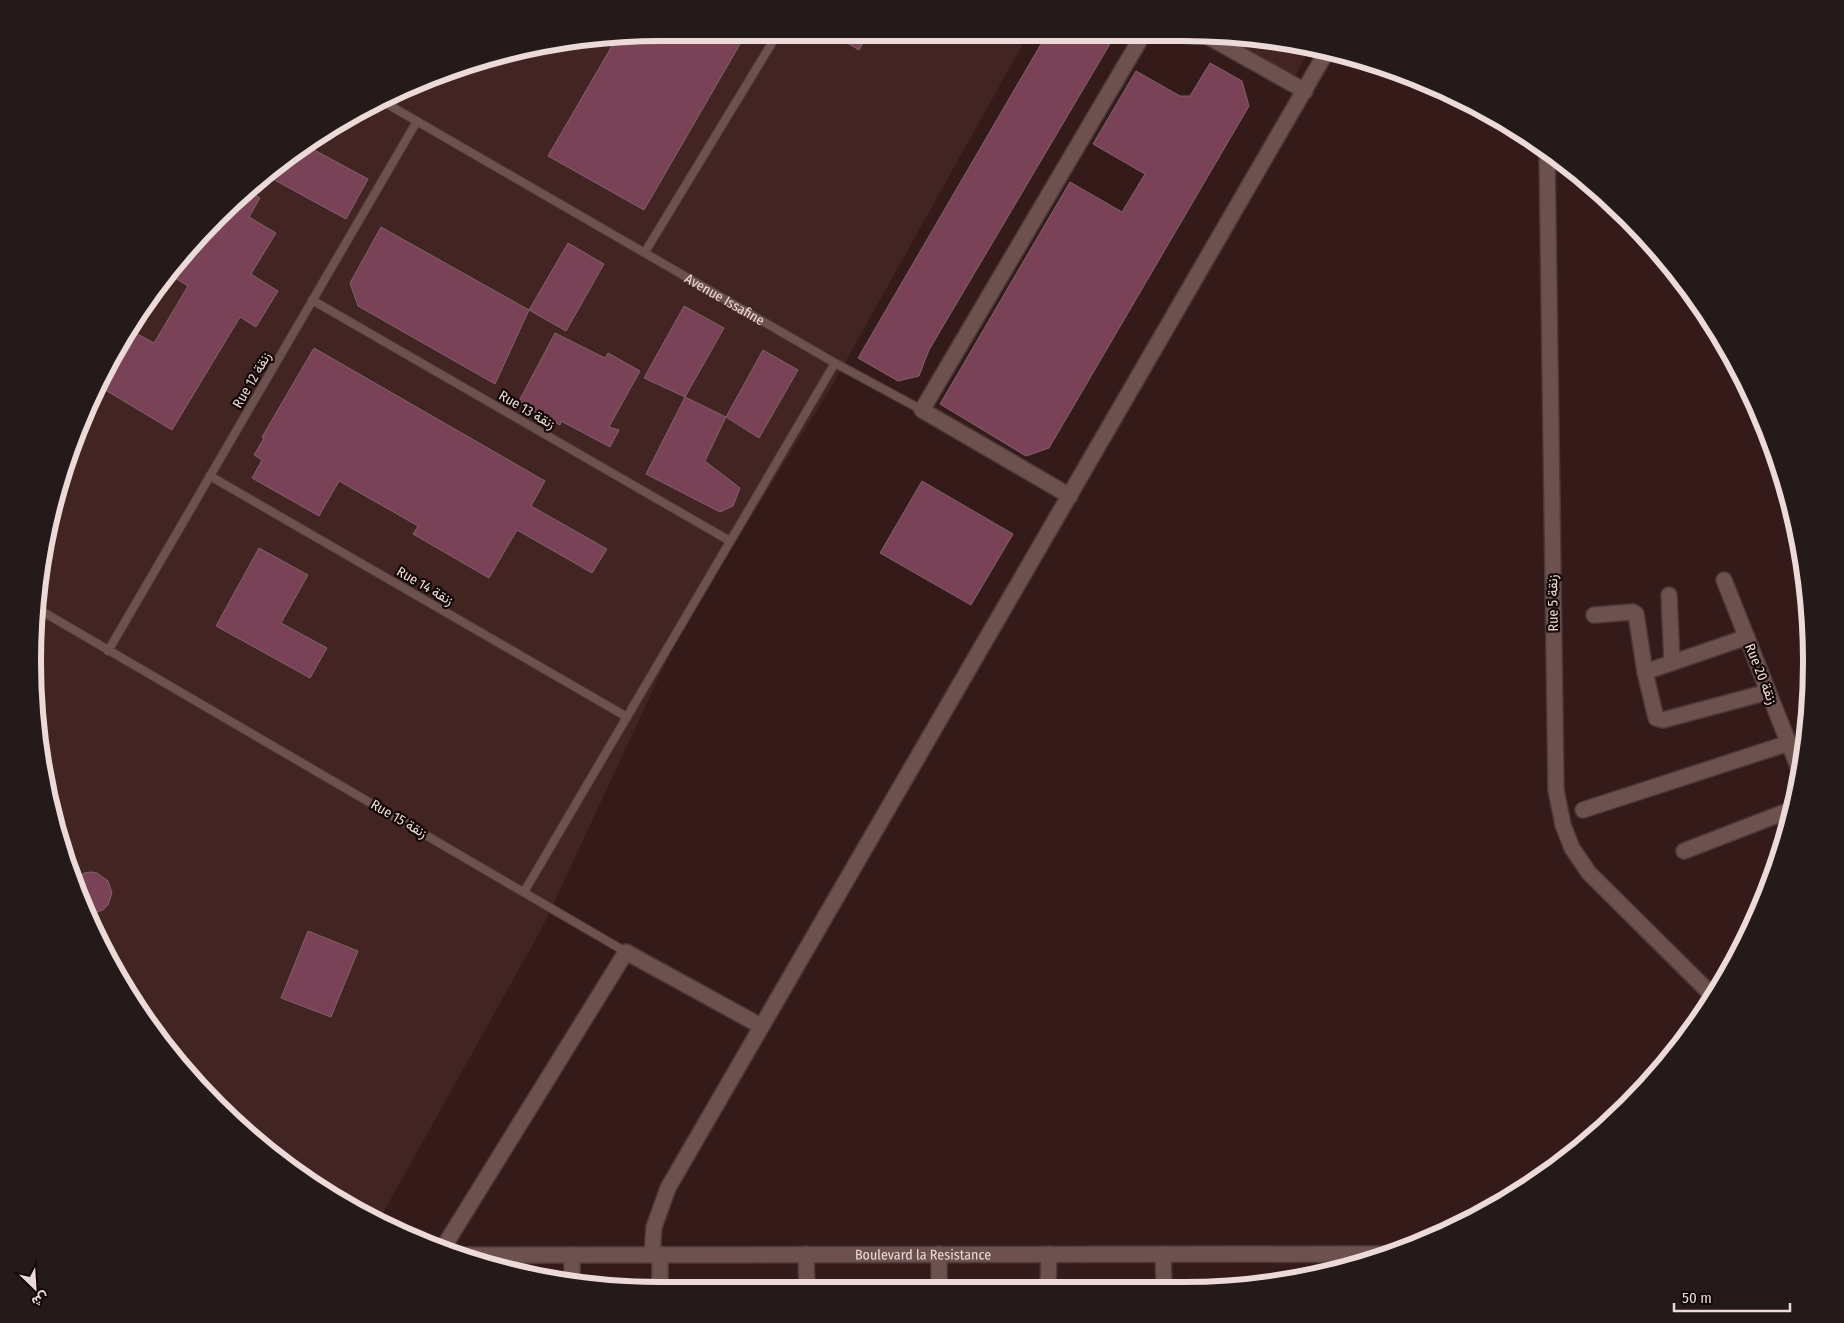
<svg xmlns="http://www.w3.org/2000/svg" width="1844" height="1323" font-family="'Fira Sans Condensed',Vazirmatn,sans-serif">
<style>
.built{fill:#422423}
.building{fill:#7a4257;stroke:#7f636c}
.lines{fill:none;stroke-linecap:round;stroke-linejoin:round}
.lane-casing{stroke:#4c3838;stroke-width:10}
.street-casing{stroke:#4c3838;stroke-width:18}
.lane{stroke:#6d514f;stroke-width:8}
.street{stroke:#6d514f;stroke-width:15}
.labels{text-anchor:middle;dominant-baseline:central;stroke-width:4.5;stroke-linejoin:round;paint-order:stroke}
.street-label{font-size:14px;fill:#ebdad8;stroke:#140909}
.rim{fill:none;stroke:#ebdad8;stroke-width:6}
</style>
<rect width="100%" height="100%" fill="#341b1a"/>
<!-- built -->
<g class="built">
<path d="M661,33H1029L833,384L680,632L543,926L378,1222L279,1161L188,1076L117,976L80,902L38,743V579L66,460L97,384L188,247L312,138L421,80L498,54Z"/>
<path d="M1226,37L1305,45L1311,46L1294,78Z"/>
</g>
<!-- building -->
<g class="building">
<path d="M662,32H747L644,210L548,156L616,39Z"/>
<path d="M829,32H869L859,50Z"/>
<path d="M1048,32H1117L929,350L919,376L898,381L858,358Z"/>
<path d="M1210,63L1242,81L1249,106L1049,448L1026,456L940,404L1070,182L1122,212L1145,174L1093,144L1136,71L1180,96H1190Z"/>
<path d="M305,145L368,179L346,219L269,177Z"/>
<path d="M251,192L260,198L249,217L276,233L251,274L278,291L256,327L240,317L172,430L97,385L132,331L154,343L188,286L170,275L188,247Z"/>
<path d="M381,227L529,310L495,384L358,306L350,283Z"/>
<path d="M568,243L604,264L566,331L529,310Z"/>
<path d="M684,306L724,328L685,397L644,378Z"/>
<path d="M555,333L605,358L608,353L640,371L609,427L619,430L610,447L561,421L560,425L518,403Z"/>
<path d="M314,348L545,481L531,506L607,549L592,573L517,530L489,578L413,534L418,526L339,481L319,516L252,478L262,460L254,455L264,438L262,437Z"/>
<path d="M763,350L798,370L759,438L726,417Z"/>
<path d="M685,397L726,417L705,461L740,488L733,506L720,512L646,474Z"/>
<path d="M922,481L1013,534L971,605L880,553Z"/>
<path d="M259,548L308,575L281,623L327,648L310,678L216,626Z"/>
<path d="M91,872L97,873L108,881L112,893L108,905L103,910L91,914L86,913L80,902L75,880L84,873Z"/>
<path d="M308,931L358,951L331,1017L281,998Z"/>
</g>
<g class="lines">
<defs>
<g id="lane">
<path id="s1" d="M382,101L835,363L922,410"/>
<path d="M645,252L778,33"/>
<path d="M312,300L730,541"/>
<path d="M210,476L627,717"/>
<path d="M38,609L626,952"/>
<path d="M108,651L417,121"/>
<path d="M524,892L835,363"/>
</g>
<g id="street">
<path d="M1205,35L1305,91"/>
<path d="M1547,152L1556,790L1563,825L1572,848L1589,873L1712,995"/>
<path d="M1070,496L922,410L1144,33"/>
<path d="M1724,580L1799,769"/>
<path d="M1669,595L1672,662"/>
<path d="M1594,615L1633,612L1636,614L1645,672L1656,718L1663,720L1768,692"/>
<path d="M1645,672L1747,637"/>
<path d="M1583,810L1789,743"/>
<path d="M1684,851L1793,809"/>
<path d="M443,1248L626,952L761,1026"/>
<path d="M806,1254L807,1288"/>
<path d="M939,1254V1287"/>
<path d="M1163,1254L1164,1286"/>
<path id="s2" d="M461,1255L1387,1254"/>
<path d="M652,1255L654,1227L668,1188L1327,51"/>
<path d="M1338,1271L1339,1254"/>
<path d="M572,1281V1255"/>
<path d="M1048,1286L1049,1254"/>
<path d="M660,1289V1254"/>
</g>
</defs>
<!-- lane casing -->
<use href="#lane" class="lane-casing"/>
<!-- street casing -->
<use href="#street" class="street-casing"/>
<!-- lane -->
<use href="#lane" class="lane"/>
<!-- street -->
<use href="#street" class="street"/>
</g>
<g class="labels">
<!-- street labels -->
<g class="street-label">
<text stroke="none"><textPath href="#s1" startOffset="396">Avenue Issafine</textPath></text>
<text transform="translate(252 380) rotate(-60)">Rue 12 زنقة</text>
<text transform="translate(527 410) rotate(30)">Rue 13 زنقة</text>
<text transform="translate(425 586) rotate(30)">Rue 14 زنقة</text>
<text transform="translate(1553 603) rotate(-91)">Rue 5 زنقة</text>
<text transform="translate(1761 674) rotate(68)">Rue 20 زنقة</text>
<text transform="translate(399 819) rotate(30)">Rue 15 زنقة</text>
<text stroke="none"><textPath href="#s2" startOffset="462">Boulevard la Resistance</textPath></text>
</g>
</g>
<!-- crop -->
<path d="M0 0H1844V1323H0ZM661 41H1183A620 620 0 0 1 1803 661V662A620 620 0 0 1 1183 1282H661A620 620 0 0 1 41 662V661A620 620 0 0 1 661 41Z" fill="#251a1a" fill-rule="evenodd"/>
<path class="rim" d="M661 41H1183A620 620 0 0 1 1803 661V662A620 620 0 0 1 1183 1282H661A620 620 0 0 1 41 662V661A620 620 0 0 1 661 41Z"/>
<!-- north arrow -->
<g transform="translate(35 1288) rotate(155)" stroke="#140909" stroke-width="4" paint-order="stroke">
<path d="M0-4L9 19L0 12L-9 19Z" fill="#ebdad8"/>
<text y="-8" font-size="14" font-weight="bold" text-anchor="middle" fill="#ebdad8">ش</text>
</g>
<!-- scale -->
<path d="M1674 1303v8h116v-8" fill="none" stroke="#ebdad8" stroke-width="2.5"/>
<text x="1682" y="1303" font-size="15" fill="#ebdad8" stroke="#140909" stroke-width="4" paint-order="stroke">50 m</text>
</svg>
